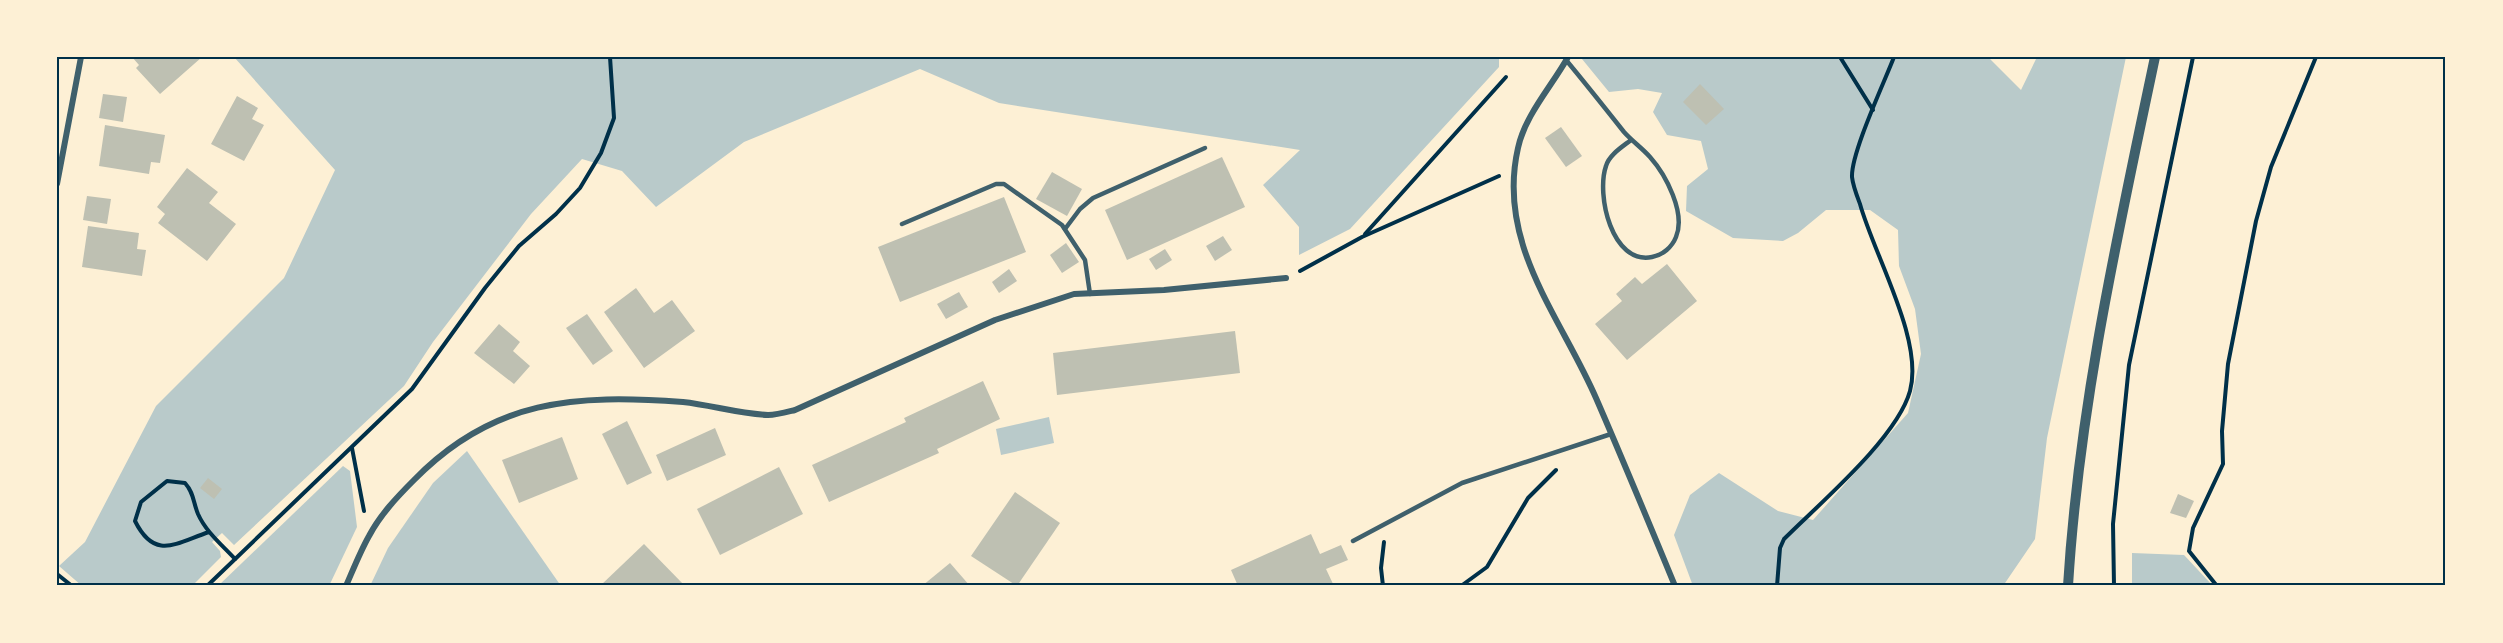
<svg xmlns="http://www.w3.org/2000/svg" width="2503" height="643" font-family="'Nunito Sans',sans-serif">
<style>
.green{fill:#b9caca}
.building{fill:#bec0b2}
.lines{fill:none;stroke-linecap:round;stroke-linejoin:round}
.path{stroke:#003049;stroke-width:4}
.service{stroke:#3f606c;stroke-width:4.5}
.minor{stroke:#3f606c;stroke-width:6}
.tertiary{stroke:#3f606c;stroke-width:10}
.neatline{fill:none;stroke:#003049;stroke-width:2}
</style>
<rect width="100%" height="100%" fill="#fdf0d5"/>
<!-- green -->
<g class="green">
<path d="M234,57H1499V67L1350,229L1299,255V227L1263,185L1300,150L999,103L920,69L744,142L656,207L622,171L582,159L531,214L433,342L404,386L234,545L222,533L212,542L220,551L221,557L192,586H82L59,566L85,542L156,406L284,278L335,170Z"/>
<path d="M1583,57H1988L2021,90L2037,57H2126L2047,438L2035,539L2003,586H1693L1674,535L1690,495L1719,473L1778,511L1813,520L1908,413L1921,354L1915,309L1899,266L1898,230L1870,210H1826L1798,233L1783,241L1733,238L1686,211L1687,186L1708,169L1701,141L1667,135L1653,112L1662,93L1638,89L1609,92L1582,59Z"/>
<path d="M1049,417L1054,443L1001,455L996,429Z"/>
<path d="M467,451L561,586H370L388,548L433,483Z"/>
<path d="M343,466L350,471L357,527L329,586H218Z"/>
<path d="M2132,553L2184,555L2213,586H2132Z"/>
</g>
<!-- building -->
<g class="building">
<path d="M132,57H202L160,94L136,68L139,65Z"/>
<path d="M1700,84L1724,109L1706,125L1683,102Z"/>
<path d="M103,94L127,97L123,122L99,118Z"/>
<path d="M237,96L258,108L252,119L264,125L244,161L211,144Z"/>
<path d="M105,125L165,135L160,163L151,162L149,174L99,166Z"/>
<path d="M1561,127L1582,156L1566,167L1545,138Z"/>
<path d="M1222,157L1245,207L1127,260L1105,210Z"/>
<path d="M187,168L218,192L209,203L236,224L207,261L158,223L165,214L157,207Z"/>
<path d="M1052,172L1082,189L1067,216L1036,199Z"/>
<path d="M87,196L111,199L107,224L83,220Z"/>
<path d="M1004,197L1026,252L900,302L878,247Z"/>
<path d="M88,226L139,233L137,249L146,250L142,276L82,267Z"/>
<path d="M1223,236L1232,250L1215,261L1206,246Z"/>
<path d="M1066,243L1079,262L1062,273L1050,255Z"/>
<path d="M1165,249L1172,260L1156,270L1149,259Z"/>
<path d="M1667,264L1697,301L1627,360L1595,324L1622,301L1616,294L1635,277L1642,284Z"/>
<path d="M1009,269L1017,281L999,293L992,282Z"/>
<path d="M636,288L654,313L672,300L695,331L644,368L604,312Z"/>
<path d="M959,292L968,307L946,319L937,304Z"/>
<path d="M587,314L613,351L593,365L566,328Z"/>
<path d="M499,324L520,342L513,351L530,366L514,384L474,353Z"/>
<path d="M1235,331L1240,373L1057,395L1053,353Z"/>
<path d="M983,381L1000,419L937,449L939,453L829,502L812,465L906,422L904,418Z"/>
<path d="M627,421L652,473L627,485L602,434Z"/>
<path d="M715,428L726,455L667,481L656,455Z"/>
<path d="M562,437L578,479L519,503L502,460Z"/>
<path d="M779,467L803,514L720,555L697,509Z"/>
<path d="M208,478L222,489L214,499L200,488Z"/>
<path d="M1015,492L1060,523L1017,586L971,556Z"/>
<path d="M2178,494L2194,501L2186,518L2170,513Z"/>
<path d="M1311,534L1320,554L1341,545L1348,560L1326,569L1334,586H1238L1231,570Z"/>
<path d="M644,544L685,586H600Z"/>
<path d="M950,563L970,586H922Z"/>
</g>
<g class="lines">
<!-- path -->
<g class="path">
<path d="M1840,57L1873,110"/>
<path d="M1365,234L1506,77"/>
<path d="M1300,271L1362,237L1499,176"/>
<path d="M352,448L364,511"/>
<path d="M209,532C176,543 155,561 135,521L141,502L167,481L185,483C194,493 193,502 198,514C206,532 222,545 235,559"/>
<path d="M57,574L72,586"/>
<path d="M207,586L412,389L485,288L519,246L556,214L580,188L601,153L614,118L610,57"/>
<path d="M1383,586L1381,568L1384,542"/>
<path d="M1461,586L1487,567L1528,498L1556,470"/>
<path d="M1777,586L1780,548L1784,539C1820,503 1897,438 1910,391C1924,340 1874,255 1860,204C1857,196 1853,186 1852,177C1851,153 1884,83 1894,57"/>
<path d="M2114,586L2113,524L2129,365L2193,57"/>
<path d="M2217,586L2189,551L2193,528L2223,464L2222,431L2228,364L2256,221L2271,167L2316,57"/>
</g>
<!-- service -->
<g class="service">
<path d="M1566,60C1586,84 1605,108 1624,132C1632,141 1642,148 1650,157C1666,175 1686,213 1676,237C1672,247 1663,255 1652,257C1612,265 1596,195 1606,166C1609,155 1622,147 1631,140"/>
<path d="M902,224L996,184H1004L1062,225L1085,260L1090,294"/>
<path d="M1065,229L1080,209L1093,198L1205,148"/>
<path d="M1353,541L1462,483L1611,434"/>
</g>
<!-- minor -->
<g class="minor">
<path d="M1568,57C1552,86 1525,115 1518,148C1496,244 1561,317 1596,398C1623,460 1649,523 1675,586"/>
<path d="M57,184L81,57"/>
<path d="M346,586C353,570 360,552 369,536C380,515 397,497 414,480C493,399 575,394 683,402C711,405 740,414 768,415C777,415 787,412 795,410L995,320L1074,294L1164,290L1286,278"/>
</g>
<!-- tertiary -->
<path class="tertiary" d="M2068,586C2079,406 2118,233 2155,57"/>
</g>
<!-- border -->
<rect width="2503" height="643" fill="none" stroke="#fdf0d5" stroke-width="117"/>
<rect x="58" y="58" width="2386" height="526" class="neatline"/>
</svg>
